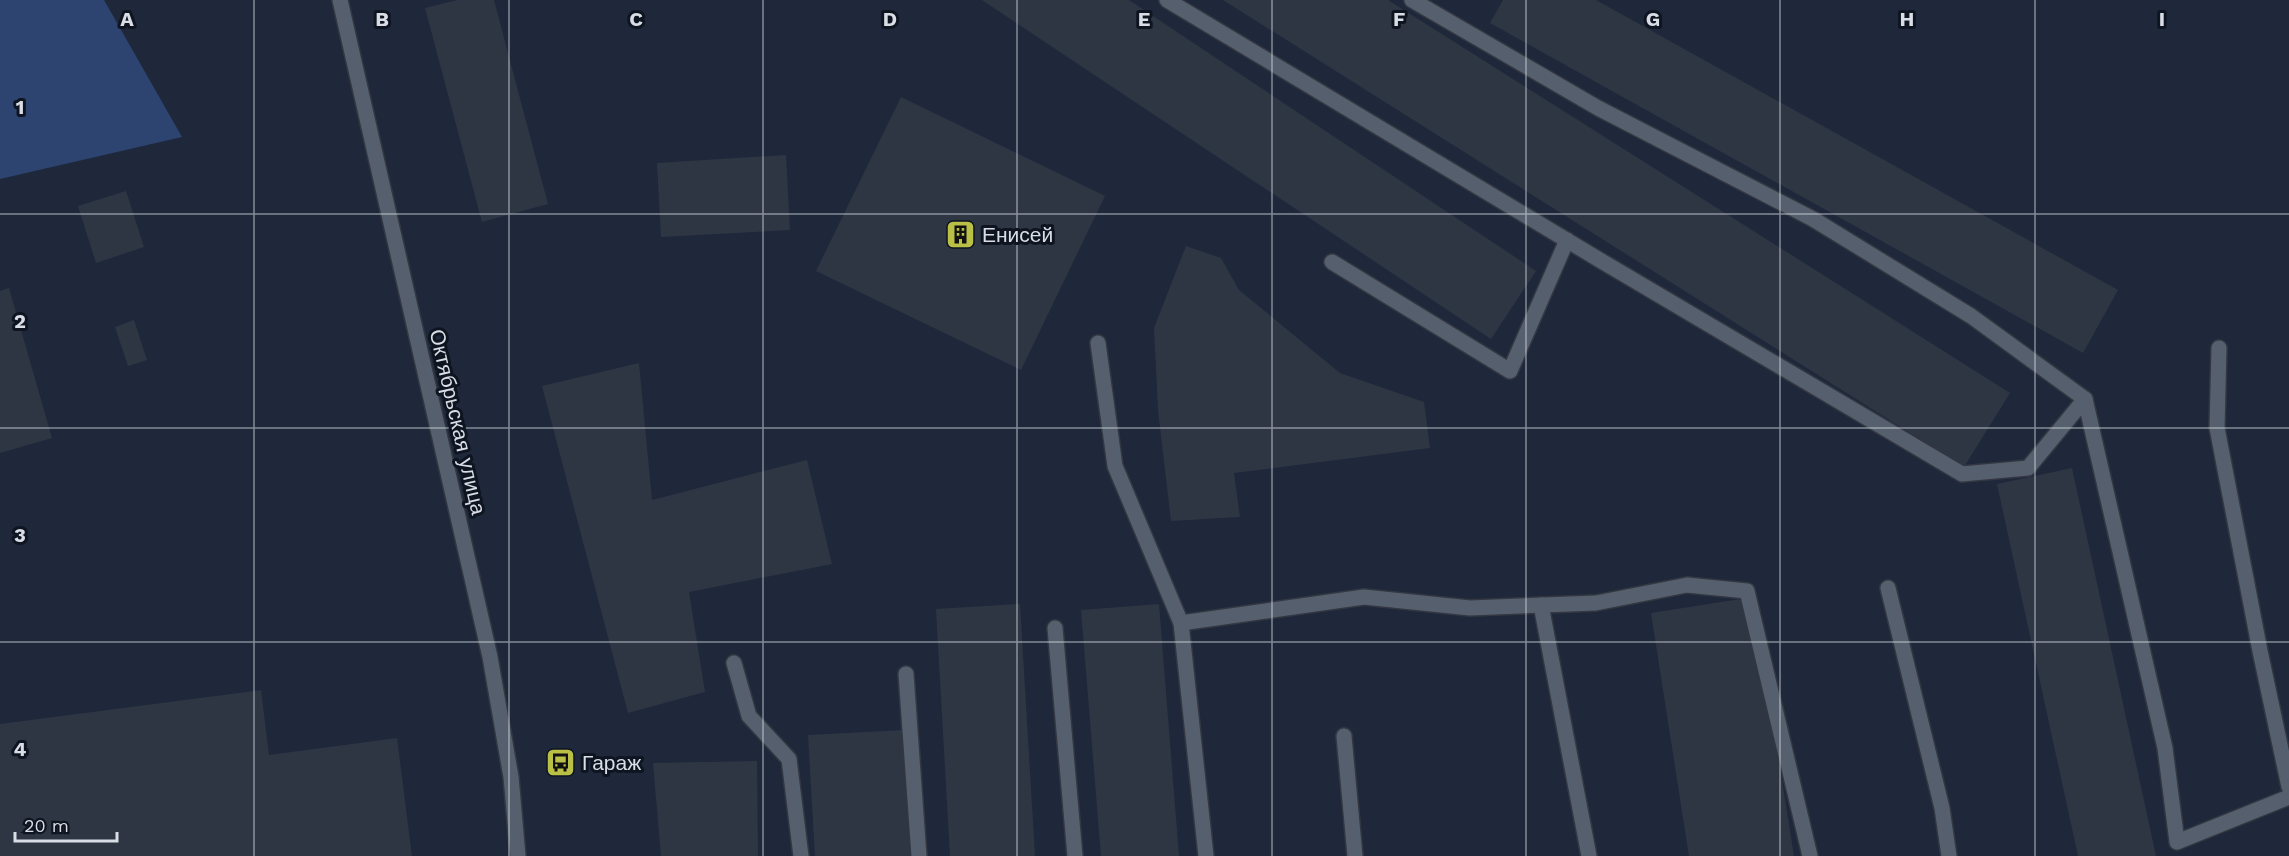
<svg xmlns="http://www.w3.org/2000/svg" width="2289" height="856" font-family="'Work Sans',sans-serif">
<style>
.built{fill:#1e283a}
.green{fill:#2c446f}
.building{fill:#2e3644}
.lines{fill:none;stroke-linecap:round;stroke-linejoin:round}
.service-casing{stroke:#333741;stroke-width:18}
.tertiary-casing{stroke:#333741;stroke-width:18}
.service{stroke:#565f6e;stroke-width:15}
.tertiary{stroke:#565f6e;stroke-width:15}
.grid{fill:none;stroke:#d8dde6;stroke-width:1.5;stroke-opacity:0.55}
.labels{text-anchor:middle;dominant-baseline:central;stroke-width:6;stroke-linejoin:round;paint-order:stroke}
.poi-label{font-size:21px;fill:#d8dde6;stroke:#0e1521;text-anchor:start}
.street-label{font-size:21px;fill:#d8dde6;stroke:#0e1521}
.grid-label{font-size:20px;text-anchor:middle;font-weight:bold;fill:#d8dde6;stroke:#0e1521;stroke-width:6;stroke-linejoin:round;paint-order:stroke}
</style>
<rect width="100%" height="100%" fill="#171e2b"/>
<!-- built -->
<rect class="built" x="0" y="0" width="2289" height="856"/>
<!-- green -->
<path class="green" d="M0,0H104L182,137L0,179Z"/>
<!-- building -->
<g class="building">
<path d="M457,0H494L548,204L482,222L425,8Z"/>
<path d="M982,0H1129L1536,271L1491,339Z"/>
<path d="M1223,0H1388L2010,393L1964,467Z"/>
<path d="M1503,0H1596L2118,290L2083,353L1490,23Z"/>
<path d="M901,97L1105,196L1021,370L816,271Z"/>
<path d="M786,155L790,230L661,237L657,163Z"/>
<path d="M126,191L144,247L96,263L78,206Z"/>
<path d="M1186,246L1221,258L1239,290L1340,373L1424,402L1430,448L1234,473L1240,517L1171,521L1158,410L1154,328Z"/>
<path d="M9,288L52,438L0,453V291Z"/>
<path d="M134,320L147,360L128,366L115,327Z"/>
<path d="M639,363L652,500L807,460L832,564L689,592L705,692L628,713L542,386Z"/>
<path d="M2072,468L2156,856H2078L1997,484Z"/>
<path d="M1753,597L1794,856H1689L1651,613Z"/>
<path d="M1020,604L1035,856H950L936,609Z"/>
<path d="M1159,604L1179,856H1101L1081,610Z"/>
<path d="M261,690L269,755L397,738L412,856H0V724Z"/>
<path d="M904,730L910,856H815L808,735Z"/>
<path d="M757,761L758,856H661L653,763Z"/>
</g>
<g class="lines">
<defs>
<g id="service">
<path d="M1167,0L1598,259L1962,474L2028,468L2085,399"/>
<path d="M1412,0L1598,108L1813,219L1971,316L2085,399L2165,748L2177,842L2289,797"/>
<path d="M1332,262L1510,371L1567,240"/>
<path d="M1098,343L1115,466L1181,623"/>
<path d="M2219,348L2217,428L2260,651L2289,787"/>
<path d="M1888,588L1942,808L1949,856"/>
<path d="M1541,605L1589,856"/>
<path d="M1055,628L1075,856"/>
<path d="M734,663L749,716L789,759L801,856"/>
<path d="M906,674L919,856"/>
<path d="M1344,736L1355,856"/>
<path d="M1206,856L1181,623L1364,597L1470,608L1596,603L1687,585L1747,591L1810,856"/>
</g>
<path id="tertiary" d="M340,0L490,657L511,777L518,856"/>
</defs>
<!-- service casing -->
<use href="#service" class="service-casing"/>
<!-- tertiary casing -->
<use href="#tertiary" class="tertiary-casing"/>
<!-- service -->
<use href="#service" class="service"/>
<!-- tertiary -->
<use href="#tertiary" class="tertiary"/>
</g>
<!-- grid -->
<path class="grid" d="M254,0V856M509,0V856M763,0V856M1017,0V856M1272,0V856M1526,0V856M1780,0V856M2035,0V856M0,214H2289M0,428H2289M0,642H2289"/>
<!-- icons -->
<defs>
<symbol id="building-square" viewBox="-11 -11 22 22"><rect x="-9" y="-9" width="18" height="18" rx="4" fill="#bac045" stroke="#0e1521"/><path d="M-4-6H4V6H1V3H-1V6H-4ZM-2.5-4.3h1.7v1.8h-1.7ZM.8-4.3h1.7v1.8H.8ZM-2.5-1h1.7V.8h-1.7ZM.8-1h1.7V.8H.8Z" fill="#111"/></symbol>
<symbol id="bus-square" viewBox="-11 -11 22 22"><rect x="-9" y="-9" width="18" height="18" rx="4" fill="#bac045" stroke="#0e1521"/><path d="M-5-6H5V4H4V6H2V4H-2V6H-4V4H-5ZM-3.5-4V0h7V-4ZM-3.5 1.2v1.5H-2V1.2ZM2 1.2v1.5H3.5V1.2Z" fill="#111"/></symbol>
</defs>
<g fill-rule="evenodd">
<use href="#building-square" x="944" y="218" width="33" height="33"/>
<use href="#bus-square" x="544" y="746" width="33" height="33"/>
</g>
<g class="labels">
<!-- poi labels -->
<g class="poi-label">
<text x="982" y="234">Енисей</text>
<text x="582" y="762">Гараж</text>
</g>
<!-- street labels -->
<g class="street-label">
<text transform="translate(458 422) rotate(77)">Октябрьская улица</text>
</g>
</g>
<g class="grid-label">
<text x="127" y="26">A</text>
<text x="382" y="26">B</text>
<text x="636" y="26">C</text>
<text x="890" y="26">D</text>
<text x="1144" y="26">E</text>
<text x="1399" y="26">F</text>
<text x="1653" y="26">G</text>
<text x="1907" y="26">H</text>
<text x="2162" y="26">I</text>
<text x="20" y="114">1</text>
<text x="20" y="328">2</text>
<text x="20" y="542">3</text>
<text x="20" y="756">4</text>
</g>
<!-- scale -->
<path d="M15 832v9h102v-9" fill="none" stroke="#d8dde6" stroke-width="3"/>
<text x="24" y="832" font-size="18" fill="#d8dde6" stroke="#0e1521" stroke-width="4.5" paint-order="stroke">20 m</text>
</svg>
